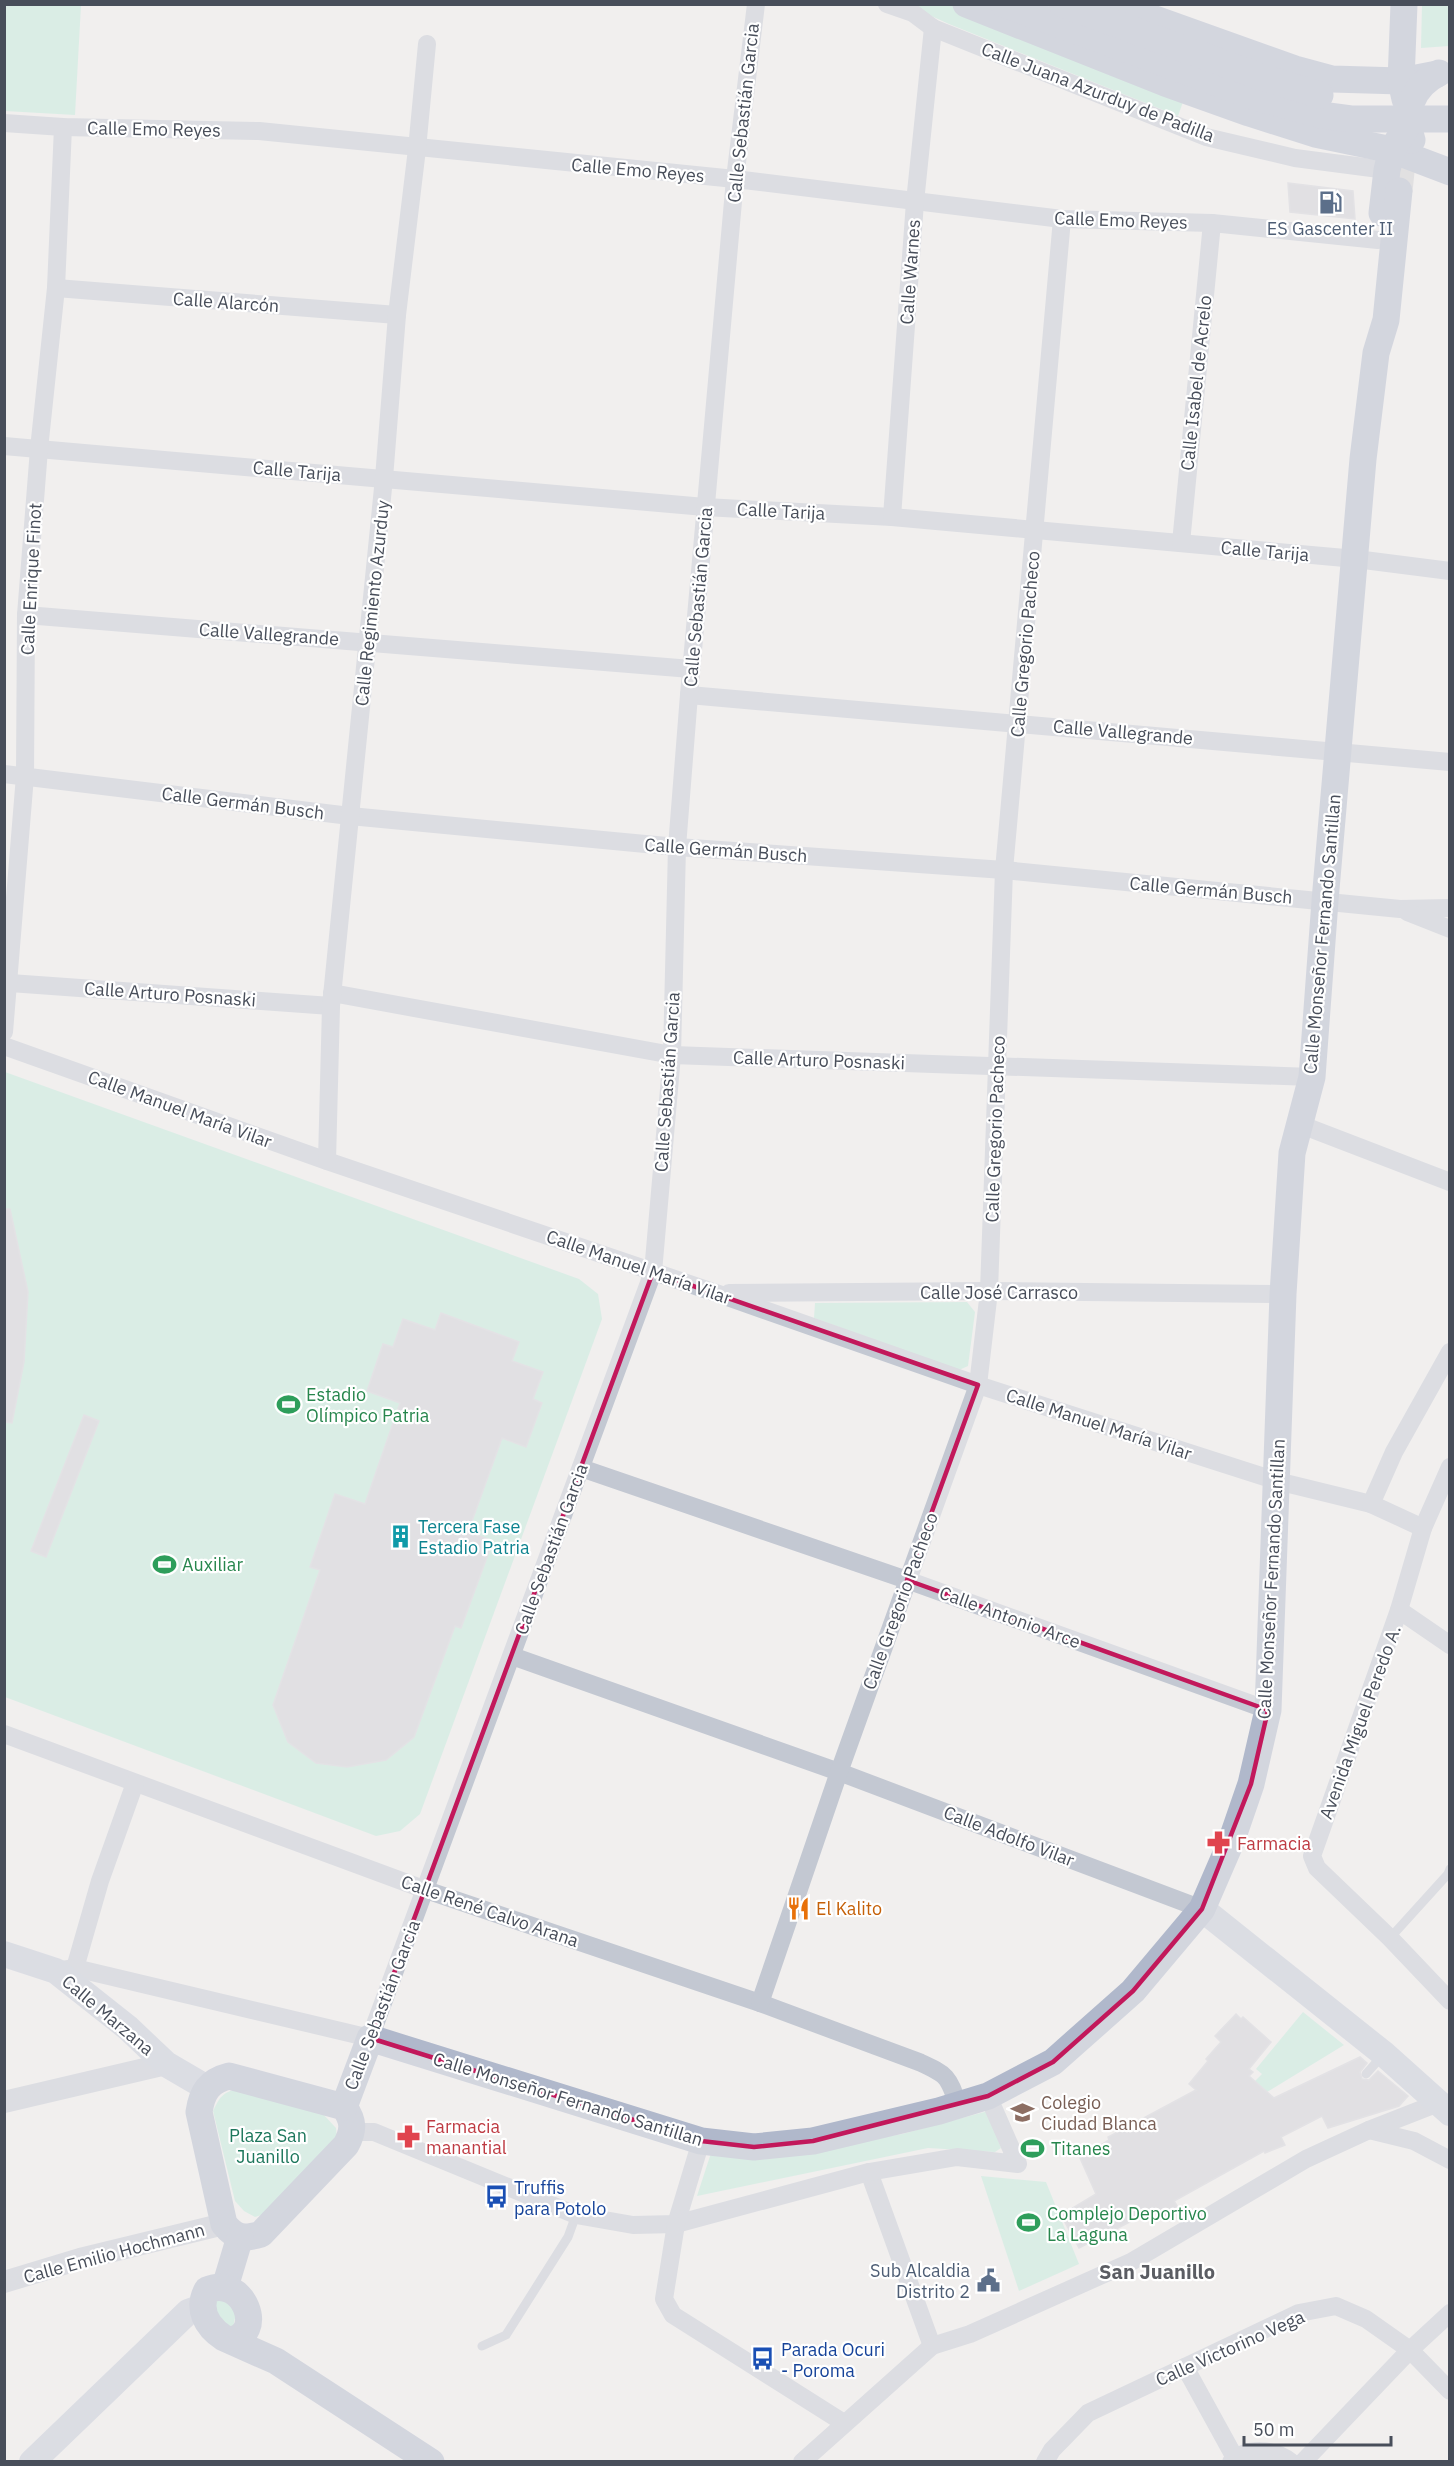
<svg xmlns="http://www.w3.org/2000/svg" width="1454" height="2466" font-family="'IBM Plex Sans',sans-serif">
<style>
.green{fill:#bfecda}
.building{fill:#cecfd6;stroke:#d3d3d9;stroke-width:1.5}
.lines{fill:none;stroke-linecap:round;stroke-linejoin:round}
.primary-tunnel{stroke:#cfcfd0;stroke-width:27;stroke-dasharray:27 14;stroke-linecap:butt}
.service{stroke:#c3c8d2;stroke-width:9}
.minor{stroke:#c3c8d2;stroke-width:18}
.tertiary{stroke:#c3c8d2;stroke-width:22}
.secondary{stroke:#c2c8d6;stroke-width:26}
.primary{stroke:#b0b8cb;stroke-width:27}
.primary-bridge{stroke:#b0b8cb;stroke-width:27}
.marked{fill:none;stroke:#c2185b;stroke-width:4.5;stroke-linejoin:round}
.labels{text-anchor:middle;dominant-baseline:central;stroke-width:4.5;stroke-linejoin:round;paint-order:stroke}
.street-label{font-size:18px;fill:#484e5a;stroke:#fff}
.service-label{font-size:18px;fill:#4e5e75;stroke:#fff}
.leisure-label{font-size:18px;fill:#27864d;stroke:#fff;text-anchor:start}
.culture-label{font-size:18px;fill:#0d838f;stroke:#fff;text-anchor:start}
.health-label{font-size:18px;fill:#be3a42;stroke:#fff;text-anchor:start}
.food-label{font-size:18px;fill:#c56008;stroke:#fff;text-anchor:start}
.education-label{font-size:18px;fill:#785e54;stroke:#fff;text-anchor:start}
.park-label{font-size:18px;fill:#1d775c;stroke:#fff}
.transit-label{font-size:18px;fill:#164399;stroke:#fff;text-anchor:start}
.neighbourhood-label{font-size:20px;font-weight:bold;fill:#5b5d63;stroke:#fff}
</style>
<rect width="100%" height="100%" fill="#f1efee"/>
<!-- green -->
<g class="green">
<path d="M4,5H81L75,115L5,111Z"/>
<path d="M907,5H955L1184,99L1178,116L949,24Z"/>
<path d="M1422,5H1449V46L1421,48Z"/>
<path d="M5,1072L579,1279L598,1294L602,1319L420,1814L400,1831L376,1836L5,1697Z"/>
<path d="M967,1302L975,1312L968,1366L959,1370L814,1318L815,1303Z"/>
<path d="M1303,2012L1344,2045L1267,2092L1255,2081L1262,2074L1256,2069Z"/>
<path d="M237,2089L323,2114L336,2128L337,2138L271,2212L255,2217L244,2211L235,2201L213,2111C219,2098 223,2092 237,2089Z"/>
<path d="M988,2111L1001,2148L995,2152L928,2148L697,2196L711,2153L781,2156L902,2134Z"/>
<path d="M981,2176L1046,2182L1079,2264L1019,2291Z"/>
<path d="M225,2298L236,2313L233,2328L220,2322L213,2302Z"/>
</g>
<!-- building -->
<g class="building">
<path d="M1288,183L1353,191L1355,219L1290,212Z"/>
<path d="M4,1209H10L28,1292L24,1362L12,1423L4,1422Z"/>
<path d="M441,1313L519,1342L512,1361L543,1372L533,1399L542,1403L526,1447L502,1438L468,1532L493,1541L461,1628L455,1626L414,1737L386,1760L347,1767L316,1763L288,1742L273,1705L320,1570L310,1567L335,1494L365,1504L400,1403L367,1391L383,1344L393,1347L403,1319L435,1330Z"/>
<path d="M84,1415L99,1421L46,1557L31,1551Z"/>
<path d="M1236,2014L1241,2019L1243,2017L1271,2042L1249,2069L1253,2072L1249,2076L1274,2098L1360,2057L1367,2063L1360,2072L1362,2079L1369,2080L1378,2071L1408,2096L1399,2106L1328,2128L1322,2116L1281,2137L1285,2145L1265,2153L1264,2151L1174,2201L1179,2209L1160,2219L1153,2210L1079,2248L1061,2215L1096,2194L1080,2158L1109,2140L1108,2137L1196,2090L1189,2084L1208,2061L1206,2059L1221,2042L1215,2036Z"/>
</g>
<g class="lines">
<!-- primary-tunnel -->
<path class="primary-tunnel" d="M1399,191L1405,133"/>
<!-- service -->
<g class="service">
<path d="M1390,1938L1448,1874L1450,1869"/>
<path d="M1366,2074L1382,2056"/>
<path d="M482,2346L506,2335L568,2237L576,2215"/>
</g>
<!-- minor -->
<g class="minor">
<path d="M887,4L913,13L933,28L1206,137L1295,158L1387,170"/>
<path d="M4,123L63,127L259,131L735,179L1062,219L1212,223L1378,240"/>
<path d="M56,288L397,315"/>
<path d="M4,446L705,507L892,517L1356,559L1450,571"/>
<path d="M892,517L915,202L933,28"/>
<path d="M1181,543L1212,223"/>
<path d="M26,615L691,669"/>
<path d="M689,695L1450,762"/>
<path d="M4,774L350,816L677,847L1004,870L1400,909L1450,908"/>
<path d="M1407,912L1450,929"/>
<path d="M10,983L331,1006"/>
<path d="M332,993L672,1055L1312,1077"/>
<path d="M4,1032L25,776L26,615L39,449L56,288L63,127"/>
<path d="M4,1046L327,1161L716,1293L978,1385L1277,1481L1371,1504L1423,1528"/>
<path d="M1299,1124L1450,1182"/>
<path d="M327,1161L331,1006L384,478L397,315L417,149L427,44"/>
<path d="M729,1293L989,1291L1283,1294"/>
<path d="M1450,1467L1423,1528L1399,1610L1312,1856L1317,1868L1390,1938L1450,2001"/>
<path d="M581,1468L907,1580L1268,1710"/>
<path d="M1371,1504L1394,1452L1450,1352"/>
<path d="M1399,1610L1450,1645"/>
<path d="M512,1656L839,1772L1202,1909"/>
<path d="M4,1734L426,1890L760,2003L919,2062C947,2075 948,2075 958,2105"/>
<path d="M75,1968L100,1881L135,1783"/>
<path d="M56,1971L75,1968L370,2038L653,1272L672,1055L677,847L689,695L735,179L756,4"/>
<path d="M760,2003L839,1772L978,1385L989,1291L1004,870L1062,219"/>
<path d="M1369,2130L1414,2141L1450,2160"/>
<path d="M353,2132H374L576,2215L633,2225L676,2224L869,2172L932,2346"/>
<path d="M701,2141L676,2224L664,2299L673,2315L844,2423"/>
<path d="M869,2172L957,2157L1018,2164L988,2096"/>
<path d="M1185,2367L1235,2458"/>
<path d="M802,2462L932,2346L970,2334L1131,2262L1306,2159L1369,2130L1438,2103"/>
<path d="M1045,2462L1052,2450L1088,2413L1299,2313L1336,2306L1366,2319L1410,2350L1450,2391"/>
<path d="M1231,2462C1247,2447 1274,2448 1291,2462"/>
<path d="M1303,2462L1410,2350L1450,2313"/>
</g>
<!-- tertiary -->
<g class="tertiary">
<path d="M4,2102L166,2064"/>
<path d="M4,2282L80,2259L224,2224"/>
</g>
<!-- secondary -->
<g class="secondary">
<path d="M1202,1909L1384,2054L1450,2113"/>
<path d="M4,1954L56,1971L128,2028L166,2064L207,2088"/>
<path d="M32,2462L188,2312L202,2307"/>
</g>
<!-- primary -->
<g class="primary">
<path d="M966,4L1165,83L1249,113L1315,134L1392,150L1450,172"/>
<path d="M1113,4L1295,69L1332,79L1401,81L1437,74"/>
<path d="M1404,4L1401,81L1405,99"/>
<path d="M1412,140C1402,112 1413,86 1439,73"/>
<path d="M1382,213L1387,170L1392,150L1407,126"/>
<path d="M229,2076L344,2107C354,2121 354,2130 346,2145L261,2234C244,2239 236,2239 224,2224L199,2112C202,2092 209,2081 229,2076Z"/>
<path d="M344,2107L370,2038L701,2141L754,2147L813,2141L939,2111L988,2096L1053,2062L1133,1991L1202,1909L1231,1842L1251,1784L1268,1710L1283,1294L1292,1153L1312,1077L1325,901L1363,459L1376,353L1386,320L1399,191"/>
<path d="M225,2287L240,2237"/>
<path d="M229,2340C267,2336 244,2274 207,2290C197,2309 206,2326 224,2338L276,2361L431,2462"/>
</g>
<!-- primary-bridge -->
<g class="primary-bridge">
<path d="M1004,4L1255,97L1321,115L1351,119H1450"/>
<path d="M1062,4L1261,77L1320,95"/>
</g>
</g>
<!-- marked area -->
<path d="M0 0H1454V2466H0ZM653,1272L978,1385L907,1580L1268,1710L1251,1784L1202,1909L1133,1991L1053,2062L988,2096L813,2141L754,2147L701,2141L370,2038Z" fill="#f1efee" fill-opacity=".55" fill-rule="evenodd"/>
<path class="marked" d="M653,1272L978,1385L907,1580L1268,1710L1251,1784L1202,1909L1133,1991L1053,2062L988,2096L813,2141L754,2147L701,2141L370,2038Z"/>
<!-- icons -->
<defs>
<symbol id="fuel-bare" viewBox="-9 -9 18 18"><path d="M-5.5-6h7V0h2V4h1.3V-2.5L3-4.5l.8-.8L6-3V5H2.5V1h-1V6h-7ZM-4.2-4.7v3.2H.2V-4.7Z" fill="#5c6f8a" stroke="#fff" stroke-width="2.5" paint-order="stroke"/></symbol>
<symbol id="stadium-bare" viewBox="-9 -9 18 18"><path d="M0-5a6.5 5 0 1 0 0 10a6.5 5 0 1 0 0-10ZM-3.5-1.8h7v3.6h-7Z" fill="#2e9e5b" stroke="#fff" stroke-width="2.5" paint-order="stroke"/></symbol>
<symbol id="building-bare" viewBox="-9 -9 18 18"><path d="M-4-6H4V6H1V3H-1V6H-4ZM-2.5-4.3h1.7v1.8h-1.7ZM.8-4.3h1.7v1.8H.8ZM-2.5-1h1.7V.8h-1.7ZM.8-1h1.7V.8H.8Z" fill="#0f9aa8" stroke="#fff" stroke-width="2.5" paint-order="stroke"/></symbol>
<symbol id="pharmacy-bare" viewBox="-9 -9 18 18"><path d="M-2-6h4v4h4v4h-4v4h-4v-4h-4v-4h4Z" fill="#e0444e" stroke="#fff" stroke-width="2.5" paint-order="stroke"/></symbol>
<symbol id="restaurant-bare" viewBox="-9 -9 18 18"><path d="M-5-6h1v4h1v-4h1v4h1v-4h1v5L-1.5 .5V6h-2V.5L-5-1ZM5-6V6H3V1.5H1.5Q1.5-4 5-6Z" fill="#e8710a" stroke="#fff" stroke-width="2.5" paint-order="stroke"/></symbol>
<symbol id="school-bare" viewBox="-9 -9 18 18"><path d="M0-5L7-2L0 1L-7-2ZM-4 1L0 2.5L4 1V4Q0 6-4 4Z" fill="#8d6e63" stroke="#fff" stroke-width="2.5" paint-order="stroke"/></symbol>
<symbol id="bus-bare" viewBox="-9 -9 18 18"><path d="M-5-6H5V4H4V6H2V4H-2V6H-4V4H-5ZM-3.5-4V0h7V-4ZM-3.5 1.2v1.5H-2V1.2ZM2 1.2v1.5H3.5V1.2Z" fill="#1a4fb4" stroke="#fff" stroke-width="2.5" paint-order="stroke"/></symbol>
<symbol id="civic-bare" viewBox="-9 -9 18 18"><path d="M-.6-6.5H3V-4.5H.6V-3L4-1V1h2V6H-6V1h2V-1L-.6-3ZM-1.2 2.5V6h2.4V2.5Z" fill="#5c6f8a" stroke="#fff" stroke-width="2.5" paint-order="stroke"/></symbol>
</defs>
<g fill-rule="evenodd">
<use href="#fuel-bare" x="1314" y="186" width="33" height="33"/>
<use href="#stadium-bare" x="272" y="1388" width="33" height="33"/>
<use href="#building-bare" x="384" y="1520" width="33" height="33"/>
<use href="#stadium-bare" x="148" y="1548" width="33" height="33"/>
<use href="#pharmacy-bare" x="1202" y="1826" width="33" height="33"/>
<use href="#restaurant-bare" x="782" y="1892" width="33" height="33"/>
<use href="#school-bare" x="1006" y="2096" width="33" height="33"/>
<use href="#pharmacy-bare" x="392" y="2120" width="33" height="33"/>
<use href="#stadium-bare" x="1016" y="2132" width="33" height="33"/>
<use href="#bus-bare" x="480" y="2180" width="33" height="33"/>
<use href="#stadium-bare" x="1012" y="2206" width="33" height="33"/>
<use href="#civic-bare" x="972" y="2264" width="33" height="33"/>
<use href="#bus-bare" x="746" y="2342" width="33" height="33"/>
</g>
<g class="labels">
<!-- street labels -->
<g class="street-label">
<text transform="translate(1098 92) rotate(21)">Calle Juana Azurduy de Padilla</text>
<text transform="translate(743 113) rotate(-84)">Calle Sebastián Garcia</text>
<text transform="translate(154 129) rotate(1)">Calle Emo Reyes</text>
<text transform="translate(638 170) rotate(5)">Calle Emo Reyes</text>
<text transform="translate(1121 220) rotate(2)">Calle Emo Reyes</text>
<text transform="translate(910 272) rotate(-86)">Calle Warnes</text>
<text transform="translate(226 302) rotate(4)">Calle Alarcón</text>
<text transform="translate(1196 383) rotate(-84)">Calle Isabel de Acrelo</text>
<text transform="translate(297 471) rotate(5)">Calle Tarija</text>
<text transform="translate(781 511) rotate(3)">Calle Tarija</text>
<text transform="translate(1265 551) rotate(5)">Calle Tarija</text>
<text transform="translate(31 579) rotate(-87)">Calle Enrique Finot</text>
<text transform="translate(698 597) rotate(-85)">Calle Sebastián Garcia</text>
<text transform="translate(372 603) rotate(-84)">Calle Regimiento Azurduy</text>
<text transform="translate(269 634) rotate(4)">Calle Vallegrande</text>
<text transform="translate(1025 644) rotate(-85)">Calle Gregorio Pacheco</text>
<text transform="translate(1123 732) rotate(5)">Calle Vallegrande</text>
<text transform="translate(243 803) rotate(7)">Calle Germán Busch</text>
<text transform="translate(726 850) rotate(4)">Calle Germán Busch</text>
<text transform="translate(1211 890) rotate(5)">Calle Germán Busch</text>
<text transform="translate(1322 934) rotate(-85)">Calle Monseñor Fernando Santillan</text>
<text transform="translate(170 994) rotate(4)">Calle Arturo Posnaski</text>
<text transform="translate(819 1060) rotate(2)">Calle Arturo Posnaski</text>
<text transform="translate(667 1082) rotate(-86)">Calle Sebastián Garcia</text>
<text transform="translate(180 1109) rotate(20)">Calle Manuel María Vilar</text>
<text transform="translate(995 1129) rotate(-88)">Calle Gregorio Pacheco</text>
<text transform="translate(639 1267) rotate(19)">Calle Manuel María Vilar</text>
<text x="999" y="1292">Calle José Carrasco</text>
<text transform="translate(1099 1424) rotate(18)">Calle Manuel María Vilar</text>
<text transform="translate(551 1549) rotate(-70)">Calle Sebastián Garcia</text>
<text transform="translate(1271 1579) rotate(-87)">Calle Monseñor Fernando Santillan</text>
<text transform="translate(900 1601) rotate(-70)">Calle Gregorio Pacheco</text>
<text transform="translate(1010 1617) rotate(20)">Calle Antonio Arce</text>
<text transform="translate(1360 1722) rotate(-70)">Avenida Miguel Peredo A.</text>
<text transform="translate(1009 1836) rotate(21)">Calle Adolfo Vilar</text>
<text transform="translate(490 1911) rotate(19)">Calle René Calvo Arana</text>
<text transform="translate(382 2005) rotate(-69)">Calle Sebastián Garcia</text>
<text transform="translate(108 2015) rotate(40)">Calle Marzana</text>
<text transform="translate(568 2099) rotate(17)">Calle Monseñor Fernando Santillan</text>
<text transform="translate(114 2253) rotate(-15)">Calle Emilio Hochmann</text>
<text transform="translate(1230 2348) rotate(-24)">Calle Victorino Vega</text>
</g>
<!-- service labels -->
<g class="service-label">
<text x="1330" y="228">ES Gascenter II</text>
<text x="970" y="2270" text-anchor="end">Sub Alcaldia<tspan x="970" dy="21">Distrito 2</tspan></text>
</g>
<!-- leisure labels -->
<g class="leisure-label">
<text x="306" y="1394">Estadio<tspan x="306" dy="21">Olímpico Patria</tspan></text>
<text x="182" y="1564">Auxiliar</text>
<text x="1051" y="2148">Titanes</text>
<text x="1047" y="2213">Complejo Deportivo<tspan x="1047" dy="21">La Laguna</tspan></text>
</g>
<!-- culture labels -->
<g class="culture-label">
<text x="418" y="1526">Tercera Fase<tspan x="418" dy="21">Estadio Patria</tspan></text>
</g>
<!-- health labels -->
<g class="health-label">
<text x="1237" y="1843">Farmacia</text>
<text x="426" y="2126">Farmacia<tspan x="426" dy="21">manantial</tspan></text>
</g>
<!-- food labels -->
<g class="food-label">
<text x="816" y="1908">El Kalito</text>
</g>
<!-- education labels -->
<g class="education-label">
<text x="1041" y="2102">Colegio<tspan x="1041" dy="21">Ciudad Blanca</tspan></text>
</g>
<!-- park labels -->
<g class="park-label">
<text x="268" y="2135">Plaza San<tspan x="268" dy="21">Juanillo</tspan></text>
</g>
<!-- transit labels -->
<g class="transit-label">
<text x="514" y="2187">Truffis<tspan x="514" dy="21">para Potolo</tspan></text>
<text x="781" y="2349">Parada Ocuri<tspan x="781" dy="21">- Poroma</tspan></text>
</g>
<!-- neighbourhood labels -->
<g class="neighbourhood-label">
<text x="1157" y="2271">San Juanillo</text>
</g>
</g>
<!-- border -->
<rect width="1454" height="2466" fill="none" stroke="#484e5a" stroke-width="12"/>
<!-- scale -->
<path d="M1244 2436v9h147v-9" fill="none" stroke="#484e5a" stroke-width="3"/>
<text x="1253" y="2436" font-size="18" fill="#484e5a" stroke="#ffffff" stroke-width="4.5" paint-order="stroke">50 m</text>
</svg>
